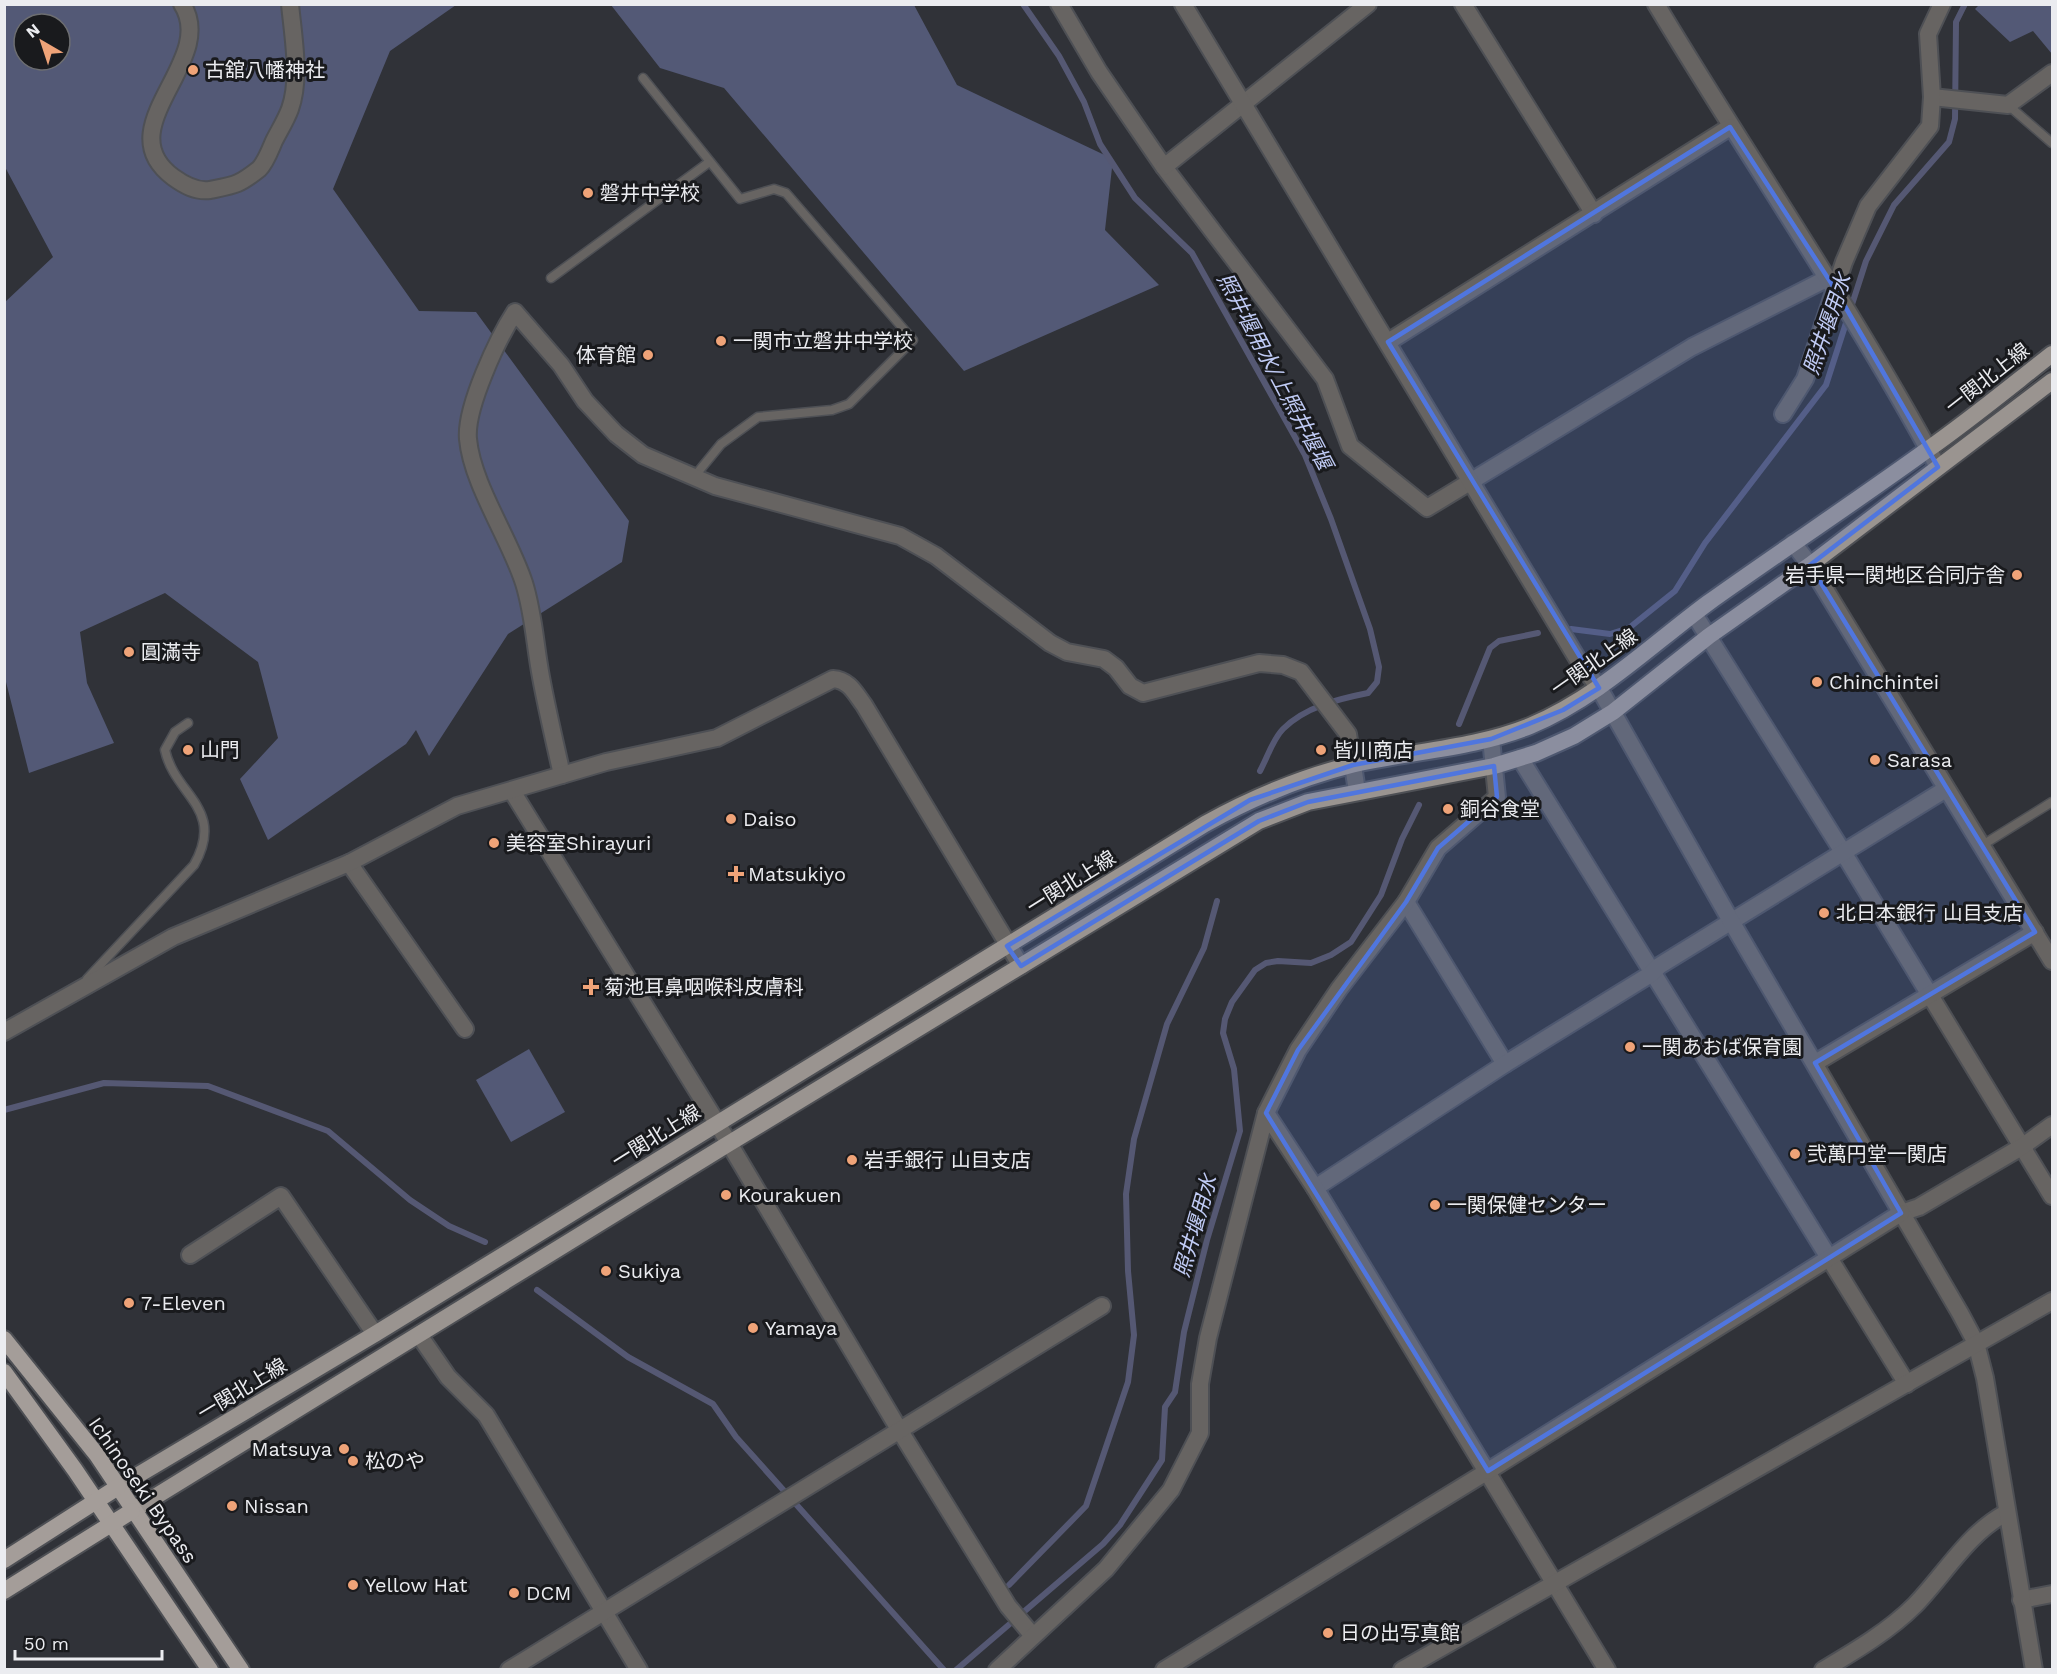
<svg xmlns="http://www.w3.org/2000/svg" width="2057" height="1674" font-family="'Work Sans','Noto Sans JP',sans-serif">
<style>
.green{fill:#535976;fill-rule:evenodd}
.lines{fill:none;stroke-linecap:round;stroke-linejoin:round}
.stream{stroke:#555873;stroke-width:6}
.service-casing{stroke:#4e5055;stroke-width:11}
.minor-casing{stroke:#4e5055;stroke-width:20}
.tertiary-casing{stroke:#4e5055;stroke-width:20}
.primary-casing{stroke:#4e5055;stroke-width:20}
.trunk-casing{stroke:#4e5055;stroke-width:20}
.service{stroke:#676462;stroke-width:8}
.minor{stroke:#676462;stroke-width:16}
.tertiary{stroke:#676462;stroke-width:16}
.primary{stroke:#9a9490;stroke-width:16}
.trunk{stroke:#a49d99;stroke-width:16}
.marked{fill:#5076de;fill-opacity:0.2;stroke:#5076de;stroke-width:4.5;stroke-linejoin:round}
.poi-dot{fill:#efa378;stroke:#191a1d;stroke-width:2}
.labels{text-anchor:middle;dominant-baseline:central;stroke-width:6;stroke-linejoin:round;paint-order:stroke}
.poi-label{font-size:20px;fill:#ebecf0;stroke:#191a1d;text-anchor:start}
.street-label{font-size:20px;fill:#ebecf0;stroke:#191a1d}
.water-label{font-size:21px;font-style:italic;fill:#c0cbf5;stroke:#191a1d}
</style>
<rect width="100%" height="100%" fill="#303238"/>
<!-- green -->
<g class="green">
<path d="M4,5H456L390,51L333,189L419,311L476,312L629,521L622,562L508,634L429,756L416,730L406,744L268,840L240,779L278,738L258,662L165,593L80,632L87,683L114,743L29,773L5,678L4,303L53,257L5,167ZM24,24H60V60H24Z"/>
<path d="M611,5H914L957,85L1113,159L1105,230L1159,285L964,371L724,88L660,68Z"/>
<path d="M1979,5H2052V54L2033,31L2010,42L1975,9Z"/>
<path d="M529,1049L565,1112L511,1142L476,1080Z"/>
</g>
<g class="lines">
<!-- stream -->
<g class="stream">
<path d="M1023,4L1059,56L1084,102L1100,144L1135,198L1192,253L1305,455L1331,519L1370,629L1379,667L1377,682L1368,693C1338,699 1305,707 1283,729C1273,739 1267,758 1260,771"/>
<path d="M1571,629L1610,634L1629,628L1675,591L1705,543L1826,385L1866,261L1894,205L1949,142L1955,119L1956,22L1965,4"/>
<path d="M1459,724L1490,648L1499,641L1538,633"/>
<path d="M4,1110L104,1083L208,1086L328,1131L410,1200L449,1226L485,1242"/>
<path d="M537,1290L628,1357L713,1404L736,1437L944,1670"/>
<path d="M1009,1585L1086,1506L1128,1382L1134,1335L1128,1271L1126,1194L1134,1139L1167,1024L1204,948L1217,901"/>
<path d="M956,1670L1103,1544L1120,1525L1162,1460L1165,1407L1175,1392L1184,1332L1207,1240L1240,1131L1234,1069L1223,1033L1225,1019L1232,1002L1255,970L1266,963L1278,961L1311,963L1331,955L1351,942L1381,895L1402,839L1419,805"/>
</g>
<defs>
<g id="service">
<path d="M643,78L740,199L774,189L786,193L913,340L849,404L832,410L758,417L721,444L694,477"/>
<path d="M2008,105L2052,143"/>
<path d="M551,278L708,163"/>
<path d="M1981,846L2052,802"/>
<path d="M87,979L194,865C226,808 175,796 165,750L175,732L188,723"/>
</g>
<g id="minor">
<path d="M182,4C219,61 106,127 173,177C184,185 196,192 210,190C235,185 239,185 259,169C266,162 270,150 274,141C279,131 286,120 290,109C301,78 293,36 290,4"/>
<path d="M1059,4L1099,72L1164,167L1325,379L1350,446L1427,508L1692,347L1828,278"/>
<path d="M1463,4L1594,214"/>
<path d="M1656,4C1749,159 1852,308 1938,467"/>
<path d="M1932,97L2008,105L2052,73"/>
<path d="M1164,167L1368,4"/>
<path d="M1388,342L1730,127"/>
<path d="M1783,414L1805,379L1844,262L1868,206L1930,126L1932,97L1928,34L1942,4"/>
<path d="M1793,543L1810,565L2052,961"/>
<path d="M1694,614L1843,852L2052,1196"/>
<path d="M1520,758L1907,1384"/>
<path d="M562,775C555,743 547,710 541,677C535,646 534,615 524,583C510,539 472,484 468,439C465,408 498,338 515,312L561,365L585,401L616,434L643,455L715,486L900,536L936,556L1050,643L1067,652L1104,659L1116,668L1130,686L1143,693L1259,663L1283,665L1301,672L1348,734L1357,791"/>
<path d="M512,791L717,1123L900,1431L1008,1606L1033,1636"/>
<path d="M349,863L465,1029"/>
<path d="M1406,902L1505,1064"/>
<path d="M4,1032L173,937L349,863L457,806L606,762L717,738L833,679C849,680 855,693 864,705L1021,966"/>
<path d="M1815,1063L2035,932"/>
<path d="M1266,1113L1298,1050L1339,989L1406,902L1438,848L1497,797L1491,739"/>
<path d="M1315,1188L1505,1064L1651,974L1659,966L1946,789"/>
<path d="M1901,1213L1919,1207L2023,1146L2052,1125"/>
<path d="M190,1255L281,1196L375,1334"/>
<path d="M419,1335L448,1377L486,1415L639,1670"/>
<path d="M2021,1600L2052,1594"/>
<path d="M509,1670L1102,1306"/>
<path d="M997,1670L1106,1569L1171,1490L1200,1433V1384L1208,1338L1266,1113L1315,1188L1607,1670"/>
<path d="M1164,1670L1488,1471"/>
<path d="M1823,1670C1855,1651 1889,1631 1915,1605C1945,1574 1968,1533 2006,1513"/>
</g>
<g id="tertiary">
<path d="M1183,4L1577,658L1599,688L1731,921L1960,1313L1976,1343L1985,1378L2034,1670"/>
<path d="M1488,1471L1901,1213"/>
<path d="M1402,1670L2052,1301"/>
</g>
<g id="primary">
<path d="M118,1487L375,1334L1205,824C1252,798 1299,778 1351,765C1410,751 1473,749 1530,726C1597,698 1650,646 1708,603C1781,551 1855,502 1927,450C1970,420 2011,386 2052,354"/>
<path d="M132,1511L728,1144L1259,821L1308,802L1494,766L1536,753L1574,736L1613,712L1709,636L1810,565L2052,381"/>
</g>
<g id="trunk">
<path d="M4,1339L97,1455L241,1670"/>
<path d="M4,1372L75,1470L210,1670"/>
<path d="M4,1560L118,1487"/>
<path d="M4,1591L132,1511"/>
</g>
</defs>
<!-- service casing -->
<use href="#service" class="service-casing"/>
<!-- minor casing -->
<use href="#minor" class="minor-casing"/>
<!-- tertiary casing -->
<use href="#tertiary" class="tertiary-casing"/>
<!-- primary casing -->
<use href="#primary" class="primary-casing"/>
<!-- trunk casing -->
<use href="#trunk" class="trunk-casing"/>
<!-- service -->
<use href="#service" class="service"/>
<!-- minor -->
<use href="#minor" class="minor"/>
<!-- tertiary -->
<use href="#tertiary" class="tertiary"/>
<!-- primary -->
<use href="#primary" class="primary"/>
<!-- trunk -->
<use href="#trunk" class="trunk"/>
</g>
<!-- marked area -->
<path class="marked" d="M1730,127L1835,289L1938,467L1810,565L2035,932L1815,1063L1901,1213L1488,1471L1266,1113L1298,1050L1406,902L1438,848L1497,797L1494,766L1308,802L1259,821L1021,966L1007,946L1250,800L1353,765L1491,739L1563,710L1599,688L1388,342Z"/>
<!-- markers -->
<g class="poi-dot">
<circle cx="193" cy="70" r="6"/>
<circle cx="588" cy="193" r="6"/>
<circle cx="721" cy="341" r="6"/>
<circle cx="648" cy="355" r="6"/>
<circle cx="2017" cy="575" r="6"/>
<circle cx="129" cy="652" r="6"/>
<circle cx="1817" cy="682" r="6"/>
<circle cx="188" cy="750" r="6"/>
<circle cx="1321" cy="750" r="6"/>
<circle cx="1875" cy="760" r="6"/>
<circle cx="1448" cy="809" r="6"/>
<circle cx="731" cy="819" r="6"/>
<circle cx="494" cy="843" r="6"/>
<path d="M733 865h6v6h6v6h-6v6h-6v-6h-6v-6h6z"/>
<circle cx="1824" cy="913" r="6"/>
<path d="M588 978h6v6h6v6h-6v6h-6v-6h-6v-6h6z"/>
<circle cx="1630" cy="1047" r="6"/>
<circle cx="1795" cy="1154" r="6"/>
<circle cx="852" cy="1160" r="6"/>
<circle cx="726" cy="1195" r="6"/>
<circle cx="1435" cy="1205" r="6"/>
<circle cx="606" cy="1271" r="6"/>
<circle cx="129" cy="1303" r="6"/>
<circle cx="753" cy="1328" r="6"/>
<circle cx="344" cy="1449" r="6"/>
<circle cx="353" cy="1461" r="6"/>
<circle cx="232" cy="1506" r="6"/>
<circle cx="353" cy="1585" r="6"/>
<circle cx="514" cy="1593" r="6"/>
<circle cx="1328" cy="1633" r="6"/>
</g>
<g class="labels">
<!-- poi labels -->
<g class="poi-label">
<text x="205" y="70">古舘八幡神社</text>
<text x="600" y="193">磐井中学校</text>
<text x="733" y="341">一関市立磐井中学校</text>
<text x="636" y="355" text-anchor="end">体育館</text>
<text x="2005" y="575" text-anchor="end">岩手県一関地区合同庁舎</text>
<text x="141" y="652">圓滿寺</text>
<text x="1829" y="682">Chinchintei</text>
<text x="200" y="750">山門</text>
<text x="1333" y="750">皆川商店</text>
<text x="1887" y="760">Sarasa</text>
<text x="1460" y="809">銅谷食堂</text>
<text x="743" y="819">Daiso</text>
<text x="506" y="843">美容室Shirayuri</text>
<text x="748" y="874">Matsukiyo</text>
<text x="1836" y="913">北日本銀行 山目支店</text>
<text x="604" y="987">菊池耳鼻咽喉科皮膚科</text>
<text x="1642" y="1047">一関あおば保育園</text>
<text x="1807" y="1154">弐萬円堂一関店</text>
<text x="864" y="1160">岩手銀行 山目支店</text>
<text x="738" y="1195">Kourakuen</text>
<text x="1447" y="1205">一関保健センター</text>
<text x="618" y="1271">Sukiya</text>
<text x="141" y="1303">7-Eleven</text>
<text x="765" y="1328">Yamaya</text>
<text x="332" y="1449" text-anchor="end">Matsuya</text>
<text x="365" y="1461">松のや</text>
<text x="244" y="1506">Nissan</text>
<text x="365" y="1585">Yellow Hat</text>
<text x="526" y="1593">DCM</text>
<text x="1340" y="1633">日の出写真館</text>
</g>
<!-- street labels -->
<g class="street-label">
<text transform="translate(1987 378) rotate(-38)">一関北上線</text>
<text transform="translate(1594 662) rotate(-35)">一関北上線</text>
<text transform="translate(1071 882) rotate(-32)">一関北上線</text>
<text transform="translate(656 1136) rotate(-32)">一関北上線</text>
<text transform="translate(242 1389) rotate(-31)">一関北上線</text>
<text transform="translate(143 1490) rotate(55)">Ichinoseki Bypass</text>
</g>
<!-- water labels -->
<g class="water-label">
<text transform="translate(1827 324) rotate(-71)">照井堰用水</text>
<text transform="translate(1275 371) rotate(62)">照井堰用水/上照井堰堰</text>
<text transform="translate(1195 1226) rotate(-74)">照井堰用水</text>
</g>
</g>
<!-- border -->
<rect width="2057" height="1674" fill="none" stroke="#ebecf0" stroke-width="12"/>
<!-- north arrow -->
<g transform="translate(42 42) rotate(321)"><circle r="28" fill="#191a1d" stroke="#6d6e71" stroke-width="1.5"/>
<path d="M0-4.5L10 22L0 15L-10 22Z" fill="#efa378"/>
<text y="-9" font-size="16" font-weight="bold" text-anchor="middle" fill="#ebecf0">N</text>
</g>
<!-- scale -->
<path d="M15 1650v9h147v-9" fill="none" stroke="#ebecf0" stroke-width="3"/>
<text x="24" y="1650" font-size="18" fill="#ebecf0" stroke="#191a1d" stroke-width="4.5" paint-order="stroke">50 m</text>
</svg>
